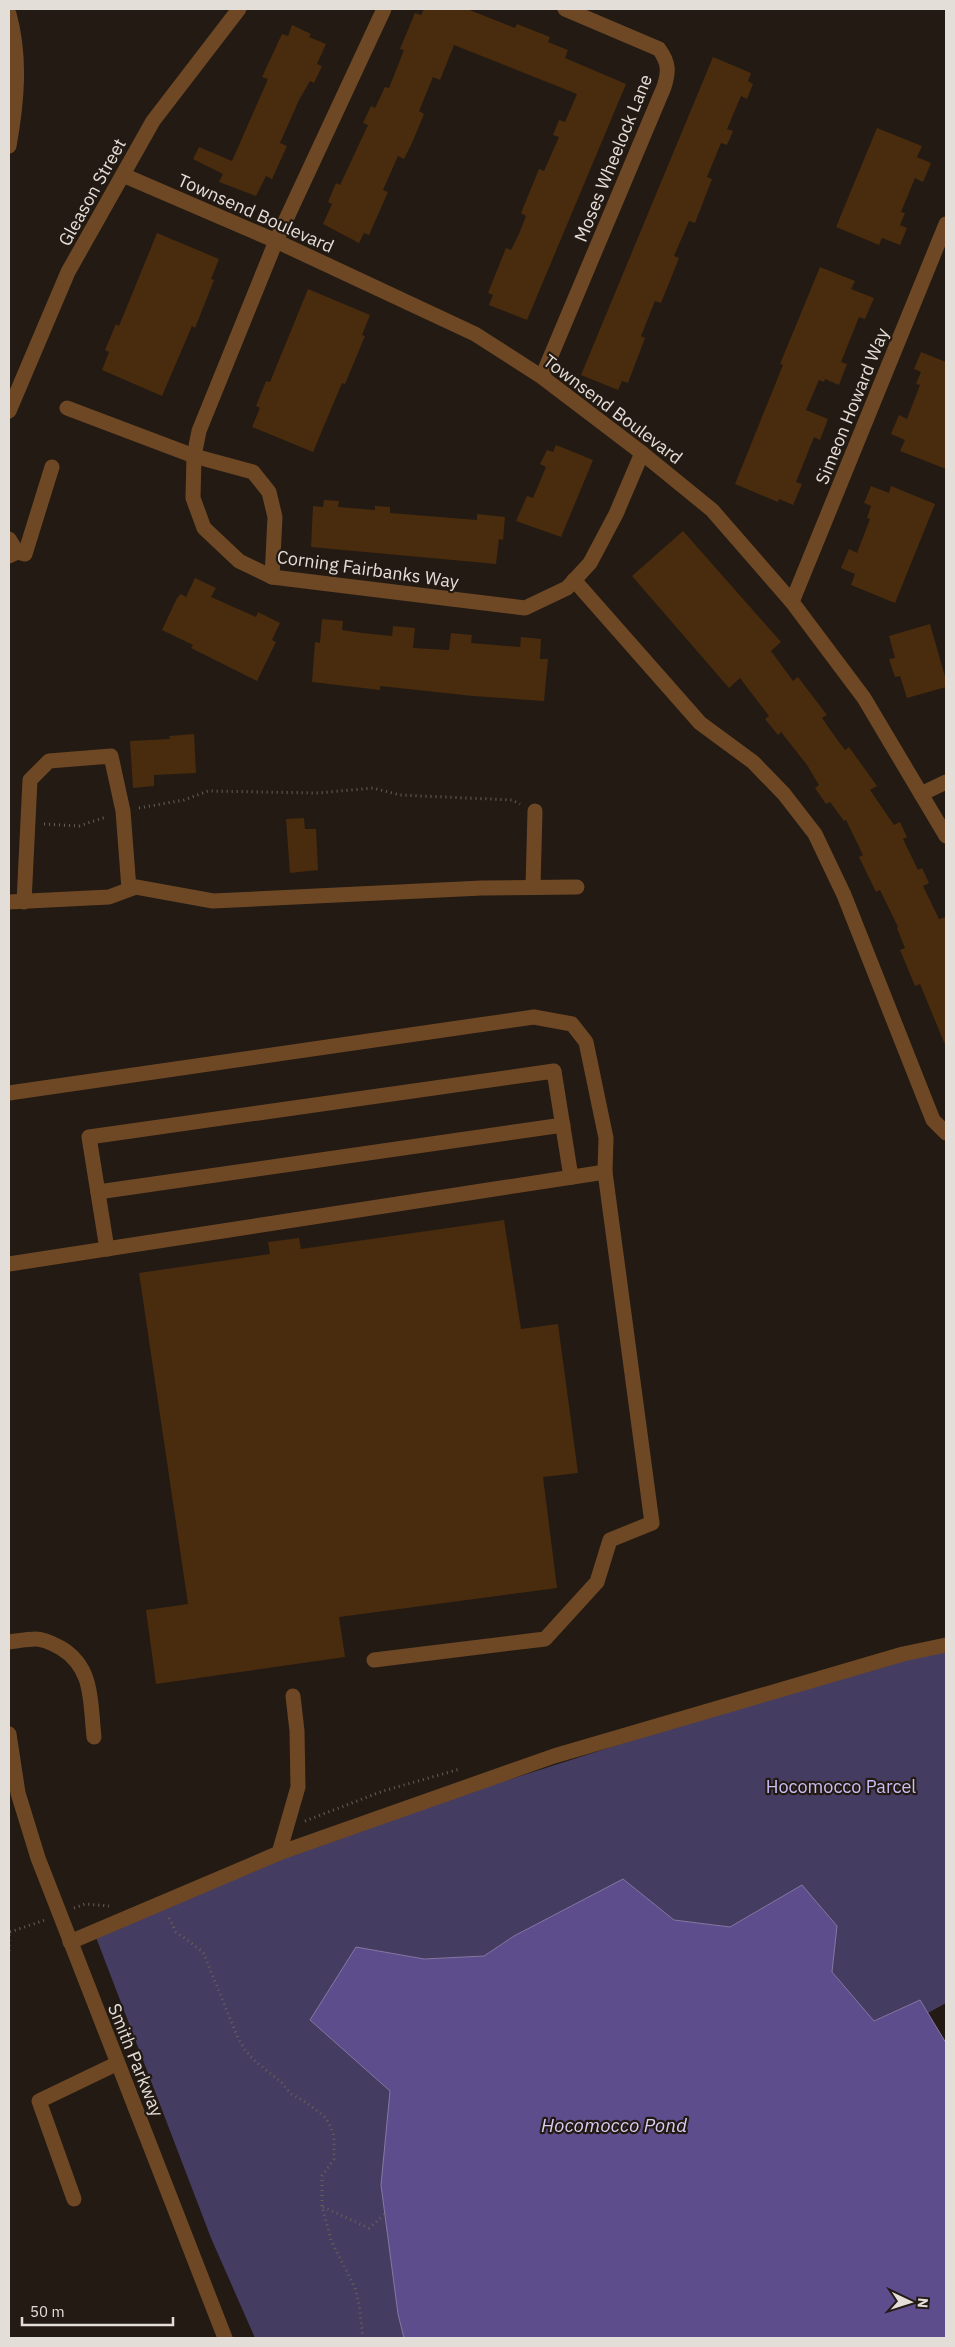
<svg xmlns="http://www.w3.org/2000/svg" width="955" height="2347" font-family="'IBM Plex Sans',sans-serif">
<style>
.green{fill:#453c61}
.water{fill:#5e4d8d;stroke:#8678a4}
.building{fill:#492b0e}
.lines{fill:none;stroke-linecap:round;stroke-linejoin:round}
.path{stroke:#686059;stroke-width:3;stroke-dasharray:1 4;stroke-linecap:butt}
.minor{stroke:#6e4824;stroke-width:15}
.labels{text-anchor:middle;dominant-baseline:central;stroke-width:4.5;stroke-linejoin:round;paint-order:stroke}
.street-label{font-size:18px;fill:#e4ded9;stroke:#231a13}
.park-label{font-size:18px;fill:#cbbff7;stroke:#231a13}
.water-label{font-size:19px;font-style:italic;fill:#d6cef4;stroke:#231a13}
</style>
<rect width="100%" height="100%" fill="#231a13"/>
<!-- green -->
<path class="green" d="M946,1645V2003L928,2013L920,2000L874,2021L832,1972L837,1926L802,1885L730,1927L674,1920L623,1879L514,1936L484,1956L424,1959L361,1948L310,2020L390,2091L382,2192L398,2314L404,2338H255L211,2238L94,1932L279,1853L903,1654Z"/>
<!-- water -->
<path class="water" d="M623,1879L674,1920L730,1927L802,1885L837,1926L832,1972L874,2021L920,2000L946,2043V2338H404L398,2314L381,2185L390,2091L310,2020L356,1947L424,1959L484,1956L514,1936Z"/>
<!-- building -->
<g class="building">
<path d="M424,9H467L515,28L517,24L550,37L548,42L568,50L565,58L626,84L527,320L489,305L493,295L488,293L506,248L511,250L519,234L526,216L521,213L539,169L544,171L559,137L553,135L559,120L565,122L577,94L454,45L440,80L433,77L419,111L424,114L412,143L404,159L398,156L383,190L388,192L369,235L364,233L359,243L323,224L332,204L328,202L336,183L340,185L368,125L363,123L371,106L375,108L385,87L389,88L404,50L400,49L415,13L421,15Z"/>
<path d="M292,25L311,34L309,37L326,44L317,64L322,66L314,83L310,81L299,100L280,143L287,146L272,179L266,176L256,196L219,182L223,174L193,159L199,147L232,161L268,79L262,77L282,34L288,36Z"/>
<path d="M713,57L751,73L748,81L753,84L747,99L741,96L727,129L733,131L727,145L721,143L707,177L712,179L695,223L689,221L674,256L679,258L661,303L655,301L641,336L645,338L628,383L622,381L618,390L581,375Z"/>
<path d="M877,128L922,146L917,157L931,163L923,182L915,178L901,212L905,213L900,225L907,228L900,245L882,238L879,245L836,227Z"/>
<path d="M157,233L219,259L211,279L214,280L195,328L192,326L162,396L102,370L109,352L105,350L116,324L119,326Z"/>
<path d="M820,267L855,281L851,289L874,298L865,319L859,317L841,362L847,364L839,385L825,379L824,382L819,380L806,410L828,419L820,440L814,437L796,482L802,484L793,505L779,499L778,502L735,484L783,365L780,364Z"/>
<path d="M308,289L370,315L362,335L365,336L345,384L342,383L313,452L252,427L260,408L256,406L266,381L270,382Z"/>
<path d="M921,352L946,362V469L900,451L905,440L891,434L899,415L907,419L920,385L916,384L921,372L914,369Z"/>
<path d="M556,445L593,460L561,537L516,521L527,496L533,498L546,467L540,464L547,450L553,452Z"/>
<path d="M871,486L889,493L891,486L935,504L895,603L851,585L855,574L841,568L849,549L857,553L870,519L867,518L871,506L864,503Z"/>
<path d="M324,500L339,501L338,507L375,510V506L390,507V513L477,520V514L505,517L503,540L499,539L496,564L311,547L313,506L323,507Z"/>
<path d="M683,531L781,642L771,651L793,681L798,677L827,715L822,718L836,738L845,750L849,747L877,786L870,790L894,825L900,822L907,837L903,839L918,870L922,868L929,883L923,886L939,919L946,917V1047L920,984L915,986L900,950L905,948L897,928L898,927L880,890L876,892L859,857L863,855L846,820L844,821L830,802L826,804L815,788L819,785L807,765L781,732L778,735L765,719L769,716L740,678L729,688L632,576Z"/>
<path d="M195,578L216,588L211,597L256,617L258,612L280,623L272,640L276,642L257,681L191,648L193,645L162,630L177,598L181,594L186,597Z"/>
<path d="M322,619L343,621L342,630L362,633L392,636L393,626L415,628L413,648L449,650L451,633L472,635L471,643L520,647L521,637L541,639L540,659H548L544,701L473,696L380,686V690L312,682L315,642L320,643Z"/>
<path d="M930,624L946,680V687L907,698L900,676L895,677L889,659L895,658L889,636Z"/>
<path d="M194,734L196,773L154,775V786L133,788L130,741L170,739L169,736Z"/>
<path d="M304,818L305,829H316L318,870L290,873L286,819Z"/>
<path d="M504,1220L521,1329L558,1324L578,1473L543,1477L557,1588L339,1617L345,1657L156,1684L146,1610L188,1604L139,1273L270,1254L268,1242L299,1238L301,1249Z"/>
</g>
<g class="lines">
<!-- path -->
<g class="path">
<path d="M139,808L184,800L208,791L318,793L373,788L400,795L512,800L520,804"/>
<path d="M44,824L79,826L106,817"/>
<path d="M305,1821L383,1791L460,1769"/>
<path d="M74,1908L85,1904L109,1906"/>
<path d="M169,1918L176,1932L203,1952L238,2038L245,2050L256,2062L281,2082L291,2094L307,2103L325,2117L331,2127L334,2137V2159L322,2176V2206L331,2240L355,2288L359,2304L363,2338"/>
<path d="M9,1930V1954"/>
<path d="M10,1932L45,1920"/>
<path d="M323,2207L369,2228L385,2214"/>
</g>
<!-- minor -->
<g class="minor">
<path d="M384,9L276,241L199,431L194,456L193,498L204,528L239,561L272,577L525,608L567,588L590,563L616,514L642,453"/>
<path d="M9,14C21,57 17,102 9,146"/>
<path d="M123,175L276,241L475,334L542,377L642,453L712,510L792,602L864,698L946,836"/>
<path d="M542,377L664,87C669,71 669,63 659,49L565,9"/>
<path d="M67,408L194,456L253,472L269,492L275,517L272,577"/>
<path d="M9,411L68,272L153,121L239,9"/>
<path d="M9,539L17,552L9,556"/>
<path d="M17,552L25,554L52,467"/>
<path d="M574,580L700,723L753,762L784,794L815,834L844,895L933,1120L946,1133"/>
<path d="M792,602L946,224"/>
<path d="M921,794L946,782"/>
<path d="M533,887L535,811"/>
<path d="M9,902L109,897L136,887L213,901L482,888L577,887"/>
<path d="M24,902L30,780L49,761L111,756L123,811L129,889"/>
<path d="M9,1093L534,1017L572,1024L586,1042L606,1138L605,1172L9,1264"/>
<path d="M98,1192L563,1125"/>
<path d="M107,1249L89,1137L554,1071L571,1177"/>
<path d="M9,1642C17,1641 27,1639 36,1639C45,1639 53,1644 61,1648C94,1668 90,1702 94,1737"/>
<path d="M374,1660L545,1639L597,1582L610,1540L652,1523L605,1172"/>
<path d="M9,1734L18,1793L38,1858L225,2338"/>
<path d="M279,1853L298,1787L297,1731L293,1696"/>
<path d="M70,1942L279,1853L554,1756L903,1654L946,1645"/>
<path d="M74,2199L39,2101L116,2064"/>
</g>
</g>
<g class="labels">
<!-- street labels -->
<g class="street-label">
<text transform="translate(613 158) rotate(-68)">Moses Wheelock Lane</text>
<text transform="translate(92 192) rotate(-61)">Gleason Street</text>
<text transform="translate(256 213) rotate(24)">Townsend Boulevard</text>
<text transform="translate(852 406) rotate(-68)">Simeon Howard Way</text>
<text transform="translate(613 409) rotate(37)">Townsend Boulevard</text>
<text transform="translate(368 569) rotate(8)">Corning Fairbanks Way</text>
<text transform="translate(136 2060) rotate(68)">Smith Parkway</text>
</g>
<!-- park labels -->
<g class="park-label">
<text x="841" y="1786">Hocomocco Parcel</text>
</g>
<!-- water labels -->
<g class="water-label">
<text x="614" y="2125">Hocomocco Pond</text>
</g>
</g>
<!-- border -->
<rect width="955" height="2347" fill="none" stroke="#e4ded9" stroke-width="20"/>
<!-- north arrow -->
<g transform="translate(910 2302) rotate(94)" stroke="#231a13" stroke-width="4" paint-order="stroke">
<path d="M0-4L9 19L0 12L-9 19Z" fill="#e4ded9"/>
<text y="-8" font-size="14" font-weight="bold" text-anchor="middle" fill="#e4ded9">N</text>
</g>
<!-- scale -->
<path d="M22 2317v8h151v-8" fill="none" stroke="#e4ded9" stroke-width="2.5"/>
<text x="30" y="2317" font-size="15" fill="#e4ded9" stroke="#231a13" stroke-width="4" paint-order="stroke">50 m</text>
</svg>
